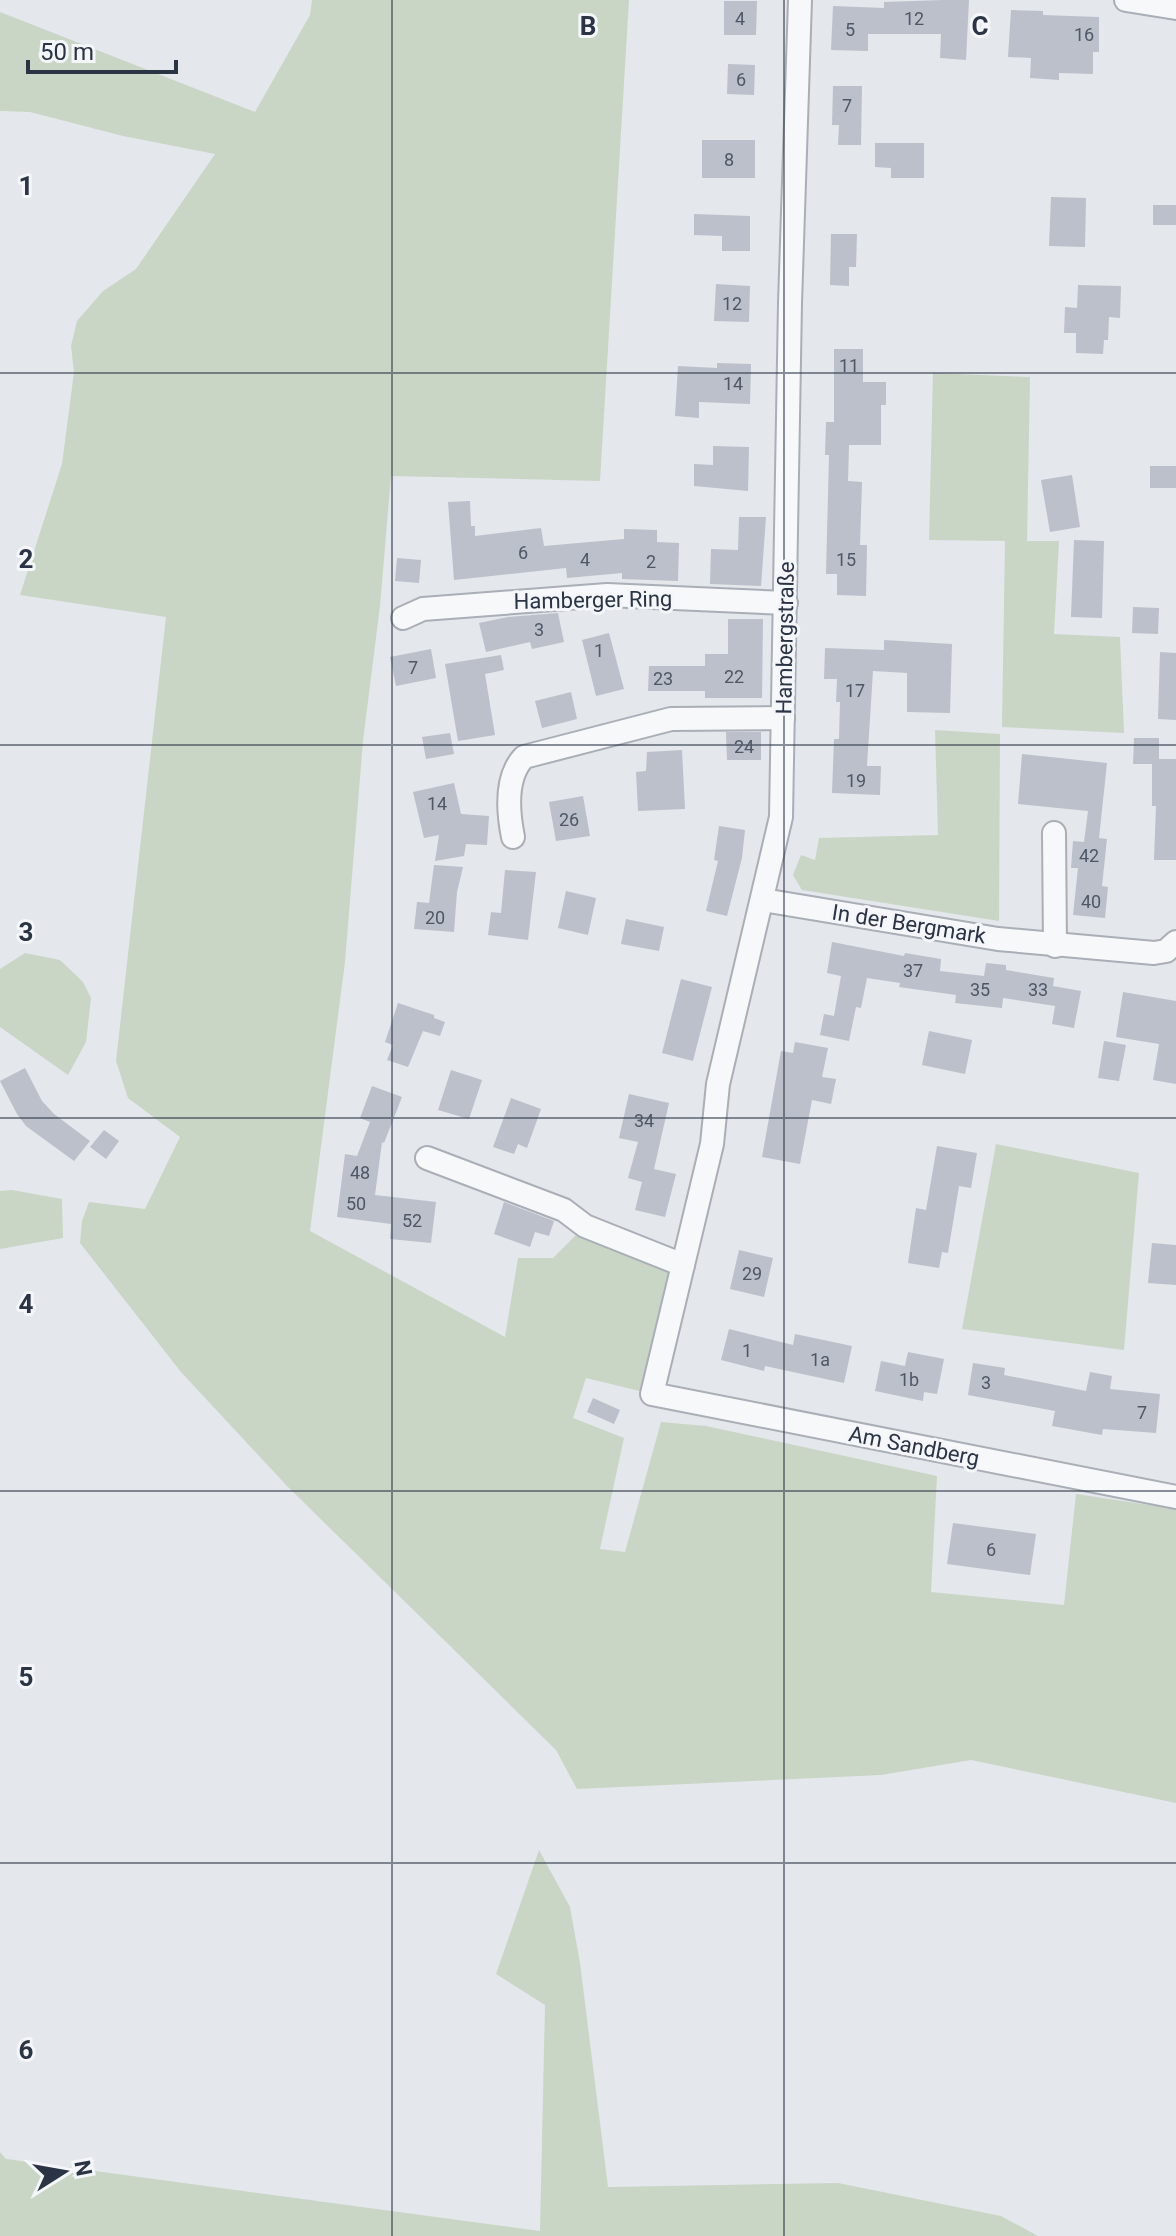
<svg xmlns="http://www.w3.org/2000/svg" width="1176" height="2236" font-family="Roboto,sans-serif">
<style>
.green{fill:#c9d6c5}
.building{fill:#bbc0ca}
.lines{fill:none;stroke-linecap:round;stroke-linejoin:round}
.minor-casing{stroke:#a9aeb7;stroke-width:26}
.minor{stroke:#f7f8fa;stroke-width:22}
.grid{fill:none;stroke:#2b3445;stroke-width:2;stroke-opacity:0.55}
.labels{text-anchor:middle;dominant-baseline:central;stroke-width:6;stroke-linejoin:round;paint-order:stroke}
.number-label{font-size:18px;fill:#4f5766}
.street-label{font-size:22px;fill:#2b3445;stroke:#f4f6f9}
.grid-label{font-size:26px;text-anchor:middle;font-weight:bold;fill:#2b3445;stroke:#f4f6f9;stroke-width:6;stroke-linejoin:round;paint-order:stroke}
</style>
<rect width="100%" height="100%" fill="#e4e7ec"/>
<!-- green -->
<g class="green">
<path d="M312,0H629L600,481L391,476L380,606L363,741L345,962L310,1231L505,1337L518,1258H553L585,1226L683,1265L652,1394L586,1378L573,1418L624,1438L600,1549L625,1552L661,1422L706,1426L937,1476L931,1592L1064,1605L1076,1494L1176,1509V1803L971,1760L881,1775L577,1789L556,1750L287,1486L181,1372L80,1243L82,1221L89,1202L145,1209L180,1137L128,1098L116,1061L166,617L20,595L62,464L74,372L71,346L77,321L103,291L136,269L215,154L123,136L30,112L0,111V12L255,112L310,15Z"/>
<path d="M933,373L1030,377L1027,541H1059L1054,634L1120,637L1124,733L1002,727L1005,541L929,540Z"/>
<path d="M935,730L1000,734L999,921L802,890L793,875L801,855L815,860L819,838L938,835Z"/>
<path d="M25,953L60,960L83,982L91,998L86,1042L68,1075L0,1027V969Z"/>
<path d="M996,1144L1139,1173L1124,1350L962,1329Z"/>
<path d="M12,1190L62,1199L63,1238L0,1249V1191Z"/>
<path d="M539,1850L570,1907L580,1963L608,2187L838,2183L1001,2216L1038,2236H0V2152L6,2159L540,2231L545,2005L496,1974Z"/>
</g>
<!-- building -->
<g class="building">
<path d="M943,0H969L966,60L940,58L941,34H868V51L831,50L833,6L884,8V2Z"/>
<path d="M724,1H757L756,35H724Z"/>
<path d="M1011,10L1043,11V15L1099,17V52H1093V74L1059,73V80L1030,78L1031,58L1008,57Z"/>
<path d="M728,64L755,65L754,95L727,94Z"/>
<path d="M833,86H862L861,145H838L839,125H832Z"/>
<rect x="702" y="140" width="53" height="38"/>
<path d="M875,143H924V178H891V168L875,167Z"/>
<path d="M1051,197L1086,198L1085,247L1049,246Z"/>
<rect x="1153" y="205" width="23" height="20"/>
<path d="M694,214L750,216V251H722V236L694,235Z"/>
<path d="M831,234H857L856,267H849V286L830,285Z"/>
<path d="M716,284L750,286L749,322L714,321Z"/>
<path d="M1078,285L1121,286L1120,318L1109,317L1108,340H1104L1103,354L1076,353V333H1064L1065,307L1077,308Z"/>
<path d="M834,349H863V382H886V405H881V445H849L848,481L862,482L860,545H867L866,596L837,595V574H826L829,455H825L826,422H834Z"/>
<path d="M717,363L751,364L750,404L699,402V418L675,416L678,366L717,368Z"/>
<path d="M713,446L749,447L748,491L694,486V464L713,465Z"/>
<rect x="1150" y="466" width="26" height="22"/>
<path d="M1072,475L1080,527L1050,532L1041,480Z"/>
<path d="M470,501L471,526H475V536L541,528L544,546L624,539V529L657,530V542L679,543L678,581L622,579V573L567,578L566,568L454,580L448,502Z"/>
<path d="M739,517H766L761,586L710,584L711,549L738,550Z"/>
<path d="M1074,540L1104,541L1102,618L1071,617Z"/>
<path d="M397,558L421,560L419,583L395,581Z"/>
<path d="M1133,607L1159,608L1158,634L1132,633Z"/>
<path d="M558,613L564,642L532,649L530,642L486,652L479,623L508,617Z"/>
<path d="M728,619H763L762,698H705V691H648L649,666H705V654H728Z"/>
<path d="M609,633L624,689L596,696L582,640Z"/>
<path d="M884,640L952,644L950,713L907,712V673L873,671L867,766H881L880,795L832,793L834,739H839L840,702H836L837,679H824L825,648L884,650Z"/>
<path d="M431,649L436,678L396,686L390,657Z"/>
<path d="M1160,652L1176,653V720L1158,719Z"/>
<path d="M501,655L504,670L485,674L495,735L458,741L445,664Z"/>
<path d="M571,692L577,719L542,728L535,701Z"/>
<path d="M726,732H761V760H727Z"/>
<path d="M450,733L454,754L426,759L422,737Z"/>
<path d="M1134,738H1159V759H1176V860H1154L1156,806H1152V764H1133Z"/>
<path d="M682,750L685,809L638,811L636,772L646,771L647,752Z"/>
<path d="M1022,754L1107,763L1099,838L1107,839L1102,886L1108,887L1105,918L1073,915L1078,868H1071L1073,841L1084,842L1088,811L1018,804Z"/>
<path d="M454,783L461,814L489,816L487,845L466,844L464,856L435,861L439,835L424,838L413,792Z"/>
<path d="M583,796L590,836L556,841L549,802Z"/>
<path d="M719,826L745,830L742,858L727,916L706,911L718,861L714,860Z"/>
<path d="M434,865L463,867L457,892L454,932L414,929L417,902L429,903Z"/>
<path d="M505,870L536,872L528,940L488,935L491,912L501,913Z"/>
<path d="M566,891L596,898L588,935L558,928Z"/>
<path d="M626,919L664,927L659,951L621,944Z"/>
<path d="M832,942L904,956L905,953L941,959L940,971L984,976L986,963L1006,965V970L1054,978L1053,986L1081,991L1074,1028L1052,1024L1055,1006L1003,998L1002,1008L955,1003L956,995L899,987L900,983L867,978L861,1008L856,1007L849,1041L820,1035L824,1014L834,1016L841,976L827,973Z"/>
<path d="M681,979L712,987L693,1061L662,1053Z"/>
<path d="M1123,992L1176,1001V1084L1153,1080L1159,1044L1116,1037Z"/>
<path d="M398,1003L434,1015V1018L445,1022L440,1036L423,1031L408,1067L387,1060L393,1045L385,1042Z"/>
<path d="M929,1031L972,1040L965,1074L922,1065Z"/>
<path d="M1104,1041L1126,1045L1119,1081L1098,1078Z"/>
<path d="M795,1042L828,1048L822,1077L836,1079L831,1104L812,1100L800,1164L762,1157L781,1051L793,1053Z"/>
<path d="M25,1068L42,1101L54,1114L90,1141L74,1161L26,1126L17,1114L0,1081Z"/>
<path d="M451,1070L482,1080L469,1119L438,1110Z"/>
<path d="M372,1086L402,1097L384,1143L382,1142L375,1195L436,1202L431,1243L390,1239L391,1224L337,1217L345,1154L357,1156L370,1122L360,1118Z"/>
<path d="M629,1094L669,1103L654,1169L676,1174L665,1217L635,1210L642,1182L628,1178L638,1142L619,1138Z"/>
<path d="M511,1098L541,1109L527,1148L518,1144L514,1154L493,1147Z"/>
<path d="M104,1130L119,1141L106,1159L90,1147Z"/>
<path d="M937,1146L977,1153L971,1188L959,1186L948,1253L942,1252L939,1268L908,1263L916,1208L926,1210Z"/>
<path d="M504,1202L554,1221L549,1236L535,1232L530,1247L494,1234Z"/>
<path d="M1152,1243L1176,1245V1285L1148,1283Z"/>
<path d="M739,1250L773,1258L764,1297L730,1289Z"/>
<path d="M729,1329L793,1345L795,1334L852,1346L844,1383L765,1366L764,1371L721,1360Z"/>
<path d="M908,1352L944,1359L937,1394L924,1392L923,1401L875,1391L881,1361L905,1366Z"/>
<path d="M973,1363L1005,1368L1004,1375L1086,1391L1090,1372L1112,1376L1110,1389L1160,1394L1156,1433L1103,1429L1102,1435L1052,1426L1055,1411L968,1395Z"/>
<path d="M593,1398L620,1410L614,1424L587,1412Z"/>
<path d="M953,1523L1036,1534L1030,1575L947,1564Z"/>
</g>
<g class="lines">
<defs>
<g id="minor">
<path d="M800,0L790,303L781,817L718,1084L712,1144L652,1394L1176,1497"/>
<path d="M1126,0L1176,8"/>
<path d="M403,618L423,609L607,595L786,603"/>
<path d="M1054,833L1055,946"/>
<path d="M513,837C508,812 505,777 524,757L671,719L783,718"/>
<path d="M763,900L998,939L1154,953L1166,951L1176,942"/>
<path d="M427,1158L564,1210L585,1226L683,1265"/>
</g>
</defs>
<!-- minor casing -->
<use href="#minor" class="minor-casing"/>
<!-- minor -->
<use href="#minor" class="minor"/>
</g>
<!-- grid -->
<path class="grid" d="M392,0V2236M784,0V2236M0,373H1176M0,745H1176M0,1118H1176M0,1491H1176M0,1863H1176"/>
<g class="labels">
<!-- number labels -->
<g class="number-label">
<text x="740" y="18">4</text>
<text x="914" y="18">12</text>
<text x="850" y="29">5</text>
<text x="1084" y="34">16</text>
<text x="741" y="79">6</text>
<text x="847" y="105">7</text>
<text x="729" y="159">8</text>
<text x="732" y="303">12</text>
<text x="849" y="365">11</text>
<text x="733" y="383">14</text>
<text x="523" y="552">6</text>
<text x="585" y="559">4</text>
<text x="846" y="559">15</text>
<text x="651" y="561">2</text>
<text x="539" y="629">3</text>
<text x="599" y="650">1</text>
<text x="413" y="667">7</text>
<text x="734" y="676">22</text>
<text x="663" y="678">23</text>
<text x="855" y="690">17</text>
<text x="744" y="746">24</text>
<text x="856" y="780">19</text>
<text x="437" y="803">14</text>
<text x="569" y="819">26</text>
<text x="1089" y="855">42</text>
<text x="1091" y="901">40</text>
<text x="435" y="917">20</text>
<text x="913" y="970">37</text>
<text x="980" y="989">35</text>
<text x="1038" y="989">33</text>
<text x="644" y="1120">34</text>
<text x="360" y="1172">48</text>
<text x="356" y="1203">50</text>
<text x="412" y="1220">52</text>
<text x="752" y="1273">29</text>
<text x="747" y="1350">1</text>
<text x="820" y="1359">1a</text>
<text x="909" y="1379">1b</text>
<text x="986" y="1382">3</text>
<text x="1142" y="1412">7</text>
<text x="991" y="1549">6</text>
</g>
<!-- street labels -->
<g class="street-label">
<text transform="translate(593 600) rotate(-1)">Hamberger Ring</text>
<text transform="translate(785 638) rotate(-89)">Hambergstraße</text>
<text transform="translate(909 924) rotate(9)">In der Bergmark</text>
<text transform="translate(914 1446) rotate(11)">Am Sandberg</text>
</g>
</g>
<g class="grid-label">
<text x="588" y="35">B</text>
<text x="980" y="35">C</text>
<text x="26" y="195">1</text>
<text x="26" y="568">2</text>
<text x="26" y="941">3</text>
<text x="26" y="1313">4</text>
<text x="26" y="1686">5</text>
<text x="26" y="2059">6</text>
</g>
<!-- north arrow -->
<g transform="translate(64 2172) rotate(79)" stroke="#f4f6f9" stroke-width="6" paint-order="stroke">
<path d="M0-6L14 30L0 20L-14 30Z" fill="#2b3445"/>
<text y="-12" font-size="22" font-weight="bold" text-anchor="middle" fill="#2b3445">N</text>
</g>
<!-- scale -->
<path d="M28 60v12h148v-12" fill="none" stroke="#2b3445" stroke-width="4"/>
<text x="40" y="60" font-size="24" fill="#2b3445" stroke="#f4f6f9" stroke-width="6" paint-order="stroke">50 m</text>
</svg>
